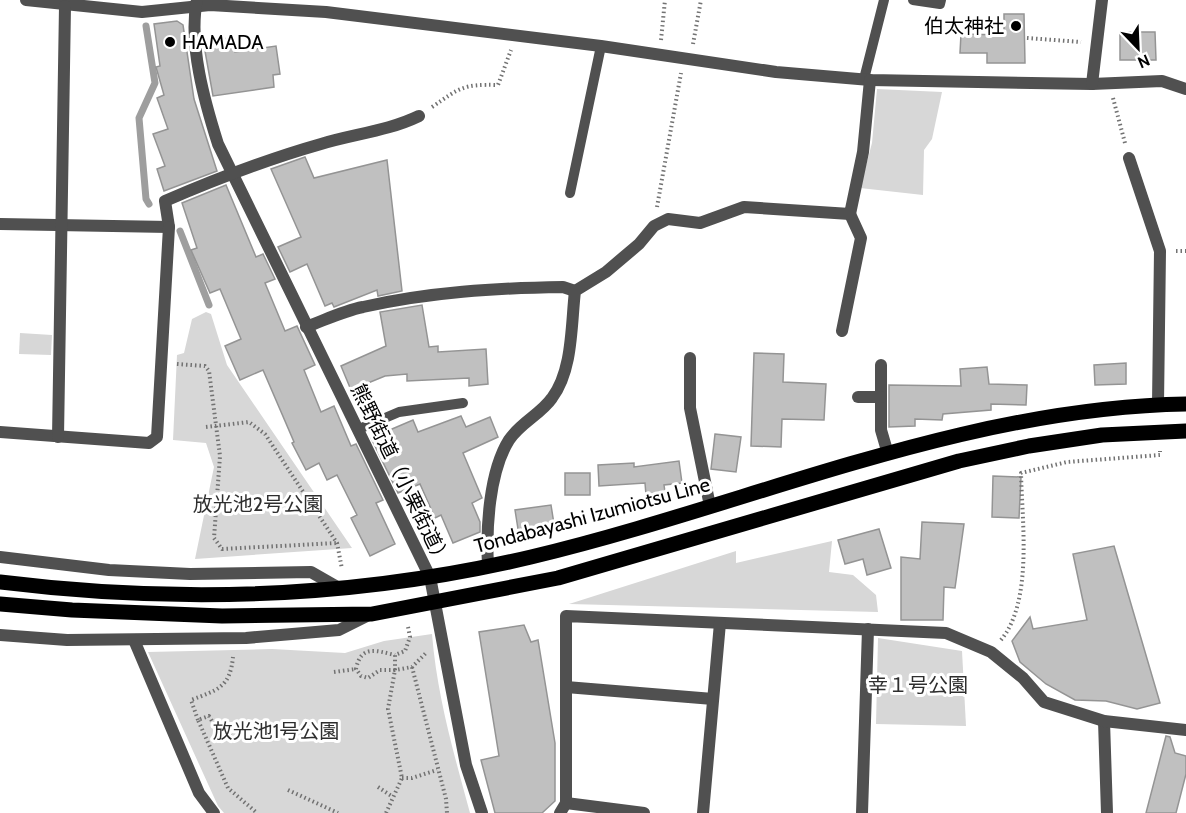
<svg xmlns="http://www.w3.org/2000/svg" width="1186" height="813" font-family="Cabin,'Noto Sans JP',sans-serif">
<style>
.green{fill:#d7d7d7}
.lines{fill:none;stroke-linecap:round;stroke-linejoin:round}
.stream{stroke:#9e9e9e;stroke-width:7}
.building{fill:#c0c0c0;stroke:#949494;stroke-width:1.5}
.path{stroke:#727272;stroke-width:4;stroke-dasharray:1.5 3;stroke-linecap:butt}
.service{stroke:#505050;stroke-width:10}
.minor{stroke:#505050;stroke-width:12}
.tertiary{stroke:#505050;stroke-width:12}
.primary{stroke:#000;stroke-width:15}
.poi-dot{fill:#000;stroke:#fff;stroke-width:2}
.labels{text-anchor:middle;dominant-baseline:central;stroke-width:6;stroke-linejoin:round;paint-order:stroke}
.poi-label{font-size:20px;fill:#000;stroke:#fff;text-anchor:end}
.street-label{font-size:20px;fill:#000;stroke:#fff}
.park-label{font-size:20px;fill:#2e2e2e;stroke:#fff}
</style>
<rect width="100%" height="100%" fill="#fff"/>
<!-- green -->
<g class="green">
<path d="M877,89L942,92L932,139L924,150L923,195L860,188L872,143Z"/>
<path d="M206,312L211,314L227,365L352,548L195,559L214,467L206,443L173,440L177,355L184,353L192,319Z"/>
<path d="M20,333L52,335L51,355L19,354Z"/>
<path d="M832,541L829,572L853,575L876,595L878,612L569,604L736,551V563Z"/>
<path d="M432,634C437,696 454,754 470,813H224L218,806L148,652L272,649L345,653L384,641Z"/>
<path d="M878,638L962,651L966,726L876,724Z"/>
</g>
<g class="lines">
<!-- stream -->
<g class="stream">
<path d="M146,26L155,83L139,118L146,199L149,204"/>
<path d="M180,231L209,305"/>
</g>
</g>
<!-- building -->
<g class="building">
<path d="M1004,14H1024L1025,63H987V53H960L961,34L1004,35Z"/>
<path d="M177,21L183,25L194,99L217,171L164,191L157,169L165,166L153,134L168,129L157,98L164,95L156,67L160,66L154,24Z"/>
<path d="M1120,32H1155L1156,60H1120Z"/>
<path d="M234,38L235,52L276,46L280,74L273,75L274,87L213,96L203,40Z"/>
<path d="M305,157L314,178L387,160L402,291L378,296L377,290L334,307L332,303L325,306L307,264L290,272L278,247L301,237L271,169Z"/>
<path d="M226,185L256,257L263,254L275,279L265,283L285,331L297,326L315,365L304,370L321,412L334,406L351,446L356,444L383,500L376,503L395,544L370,556L351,518L357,515L337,475L327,480L319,463L306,470L292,443L294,442L263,370L240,380L225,346L241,339L220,289L210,293L191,250L197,248L182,203Z"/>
<path d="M422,305L429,347L438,346V352L486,349L488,384L469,386V378L407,381V374L385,376L351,390L341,366L386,346L380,312Z"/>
<path d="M754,353L784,354L783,382L826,384L824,420L782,419L781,447L751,446Z"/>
<path d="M1126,363V384L1095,385L1094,365Z"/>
<path d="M987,367L989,384L1027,385L1026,405L991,404V410L943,414L942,420L915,419V426L889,427V385L961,386L960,369Z"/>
<path d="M461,416L466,427L490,417L498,437L463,453L482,498L472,503L480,522V532L453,543L441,515L435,518L420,484L398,493L371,438L413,420L418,432Z"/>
<path d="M715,434L741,437L736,472L711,469Z"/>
<path d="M679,461L682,483L664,485L665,492L646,495L645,483L599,486L598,465L634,463V467Z"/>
<rect x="565" y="473" width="25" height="22"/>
<path d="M993,476L1021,477L1019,518L992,517Z"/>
<path d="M551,505L554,524L518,529L515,510Z"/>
<path d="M922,522L964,524L955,588L944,587L943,620H901V557L920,559Z"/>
<path d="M879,529L891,568L867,575L863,559L845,564L838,540Z"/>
<path d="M1114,546L1160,703L1137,709L1106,701L1075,700L1046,684L1020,662L1012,641L1030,617L1033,629L1087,620L1073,554Z"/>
<path d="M524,625L531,642L538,640L555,743V801L542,813H495L481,760L499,756L479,632Z"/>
<path d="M1166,736L1170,737L1175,753L1186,756V774L1176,813H1146Z"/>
</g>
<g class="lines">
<!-- path -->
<g class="path">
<path d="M1027,38L1081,42"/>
<path d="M661,40L665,0"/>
<path d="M693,44L701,0"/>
<path d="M1113,98L1125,143"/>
<path d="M432,107C460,88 462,84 498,85L511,50"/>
<path d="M657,207L681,73"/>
<path d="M1176,251H1186"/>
<path d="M177,364L205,366L209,371L220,456L214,538L222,549L337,543"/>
<path d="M206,427L249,422L265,434L337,543L342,569"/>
<path d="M408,627L410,637L405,651L395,655V670L412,667L427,652"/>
<path d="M1001,640C1033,601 1022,522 1021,473L1067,462L1160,455V451"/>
<path d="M412,667L446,799L447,813"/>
<path d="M334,672L356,669"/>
<path d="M198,720L191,700C217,690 230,688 233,657"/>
<path d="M230,736L224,724L213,723L209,716L198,720L228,788L257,813"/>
<path d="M402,778H412L437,770"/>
<path d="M378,787L393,797"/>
<path d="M288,790L338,813"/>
<path d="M386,813L402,778L388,709L395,670H380L368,678L361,676L356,669C361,644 377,651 395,655"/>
</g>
<!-- service -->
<g class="service">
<path d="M913,0L940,4L941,0"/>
<path d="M864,79L884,0"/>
<path d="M570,193L601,46"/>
<path d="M359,429L399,412L463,403"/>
</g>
<!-- minor -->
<g class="minor">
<path d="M26,0L142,12L210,5L326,12L601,46L776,72L870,80L1092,84L1162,81L1186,89"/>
<path d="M197,0C188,44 205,103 218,144L430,577"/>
<path d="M1092,84L1102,0"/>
<path d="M1129,158L1160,251L1158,404"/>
<path d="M0,224L169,227L165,201C216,179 268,159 321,144C354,134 388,131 419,116"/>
<path d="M306,327C325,320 343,311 363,307C429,292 496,288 563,287L575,291"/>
<path d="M842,331L861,238L850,214"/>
<path d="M690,358V408L710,506"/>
<path d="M881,365V430L888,454"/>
<path d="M858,397H881"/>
<path d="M0,432L149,443L157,437L169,227"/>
<path d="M58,437L65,6"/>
<path d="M0,557L109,570L190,574L311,572L339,588"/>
<path d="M488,565C486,529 489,472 509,440C520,423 541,414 552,398C573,370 571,325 575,291L606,272L639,244L654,226L668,219L700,223L744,207L850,214L863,152L870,80"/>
<path d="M0,635L67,640L246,638L339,630L371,614"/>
<path d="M134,640L199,793L214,813"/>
<path d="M566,687L713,699"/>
<path d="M1104,721L1107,813"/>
<path d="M566,803L644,813"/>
<path d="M560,813L566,803V616L946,633L991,652L1023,678L1044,702L1104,721L1186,730"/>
<path d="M703,813L720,623"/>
<path d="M862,813L868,629"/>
</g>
<!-- tertiary -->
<path class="tertiary" d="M430,577L466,765L482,813"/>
<!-- primary -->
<g class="primary">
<path d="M0,582C177,604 358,598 531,557C749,505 959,408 1186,404"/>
<path d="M0,604L72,610L222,616L372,614L558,578L959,461L1029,446L1102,435L1186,431"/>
</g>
</g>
<!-- markers -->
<g class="poi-dot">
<circle cx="1016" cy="26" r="6"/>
<circle cx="170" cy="42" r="6"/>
</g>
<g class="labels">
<!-- poi labels -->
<g class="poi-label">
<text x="1004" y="26">伯太神社</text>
<text x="182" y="42" text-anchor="start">HAMADA</text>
</g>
<!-- street labels -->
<g class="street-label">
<text transform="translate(401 475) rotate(64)">熊野街道（小栗街道）</text>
<text transform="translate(592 515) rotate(-15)">Tondabayashi Izumiotsu Line</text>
</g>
<!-- park labels -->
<g class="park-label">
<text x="258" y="504">放光池2号公園</text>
<text x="918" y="685">幸１号公園</text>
<text x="276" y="731">放光池1号公園</text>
</g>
</g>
<!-- north arrow -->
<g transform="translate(1138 48) rotate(157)" stroke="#ffffff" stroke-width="4.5" paint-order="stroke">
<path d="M0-4.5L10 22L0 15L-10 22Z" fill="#000000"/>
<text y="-9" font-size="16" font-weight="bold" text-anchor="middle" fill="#000000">N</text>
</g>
</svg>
